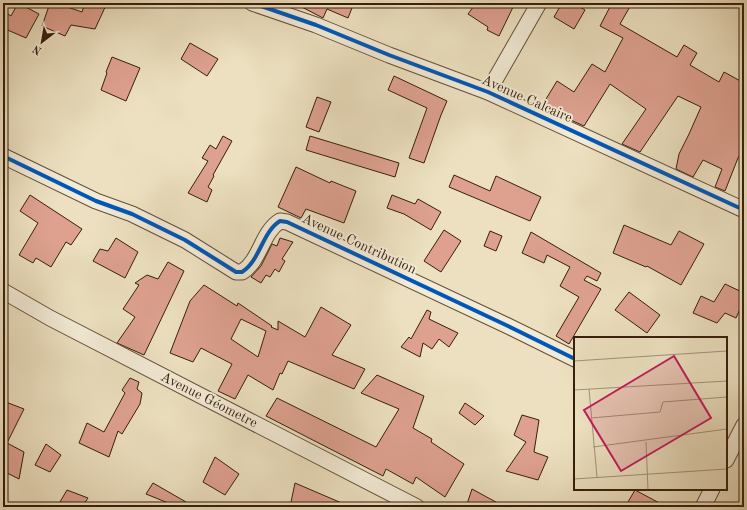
<svg xmlns="http://www.w3.org/2000/svg" width="747" height="510" font-family="'Old Standard TT',serif">
<style>
.building{fill:#dea190;stroke:#361e0b;fill-rule:evenodd}
.lines{fill:none;stroke-linecap:round;stroke-linejoin:round}
.street-casing{stroke:#644e38;stroke-width:17}
.street{stroke:#f3ebd6;stroke-width:15}
.cycleway-casing{stroke:#f3ebd6;stroke-width:6}
.cycleway{stroke:#0057b8;stroke-width:4}
.labels{text-anchor:middle;dominant-baseline:central;stroke-width:4;stroke-linejoin:round;paint-order:stroke}
.street-label{font-size:14px;fill:#361e0b;stroke:#f3ebd6}
.inset-road{fill:none;stroke:#a39278;stroke-width:1}
.view{fill:#c2185b;fill-opacity:0.15;stroke:#c2185b;stroke-width:2}
.inset-edge{fill:none;stroke:#361e0b;stroke-width:2}
</style>
<rect width="100%" height="100%" fill="#ece0c0"/>
<filter id="stains"><feTurbulence type="fractalNoise" baseFrequency=".005" numOctaves="4"/><feColorMatrix values="0 0 0 0 .2 0 0 0 0 .09 0 0 0 0 .02 0 0 0 .5 -.17"/></filter>
<radialGradient id="worn" r=".72"><stop offset=".6" stop-color="#630" stop-opacity="0"/><stop offset="1" stop-color="#630" stop-opacity=".3"/></radialGradient>
<!-- building -->
<g class="building">
<path d="M18,3L39,14L26,38L3,28V11L11,16Z"/>
<path d="M50,3H56L82,12L85,3H107L95,29L71,25L65,36L42,26Z"/>
<path d="M294,3H354L348,18L327,9L323,18Z"/>
<path d="M476,3H515L499,36L487,30L488,27L468,14Z"/>
<path d="M562,3H574L585,10L574,29L554,17Z"/>
<path d="M612,3H632L620,24L677,57L684,45L697,53L690,65L719,82L724,72L744,83V111L739,120L744,123V148L738,158L725,191L715,187L722,169L703,160L693,177L676,169L679,154L689,134L701,107L678,96L640,152L622,144L646,109L610,84L584,126L562,116L543,104L557,81L574,92L592,64L605,72L623,38L600,26Z"/>
<path d="M190,43L218,59L207,76L181,59Z"/>
<path d="M112,57L140,68L126,101L101,90L107,73L106,72Z"/>
<path d="M394,76L447,101L441,115L424,163L409,158L427,108L388,90Z"/>
<path d="M317,97L331,102L319,132L306,127Z"/>
<path d="M223,136L232,141L213,175L214,176L208,187L212,190L207,202L188,193L208,161L202,158L210,145L216,149Z"/>
<path d="M310,136L399,163L395,177L306,150Z"/>
<path d="M296,167L330,183L331,181L356,191L344,223L306,209L301,218L278,207Z"/>
<path d="M454,175L490,191L496,176L541,197L530,221L449,187Z"/>
<path d="M30,195L82,229L71,245L66,242L51,267L36,258L33,263L19,255L38,223L20,211Z"/>
<path d="M392,195L415,204L418,199L441,212L431,230L404,214L387,208Z"/>
<path d="M624,225L671,245L679,231L704,244L681,285L647,266L646,267L613,253Z"/>
<path d="M444,230L461,241L441,272L424,261Z"/>
<path d="M490,231L502,236L496,251L484,246Z"/>
<path d="M531,232L601,273L597,281L587,276L584,280L601,289L569,344L556,336L579,297L560,286L570,267L547,255L544,263L522,253Z"/>
<path d="M116,238L138,252L125,278L93,261L100,249L108,251Z"/>
<path d="M280,238L293,242L282,259L285,261L279,272L275,269L270,277L266,275L261,283L251,277L261,266L272,244L277,246Z"/>
<path d="M168,262L184,271L144,355L117,343L135,317L123,309L139,285L135,283L147,275L158,279Z"/>
<path d="M725,284L744,293V300L736,318L725,313L717,323L693,313L701,296L714,302Z"/>
<path d="M204,285L237,306L238,303L272,326L271,327L278,330V321L305,337L321,307L351,325L332,355L365,369L354,389L288,361L282,374L280,373L273,390L248,375L235,399L218,391L232,364L201,348L193,362L170,353L190,301ZM241,319L266,331L258,357L231,339Z"/>
<path d="M629,292L660,315L647,333L615,310Z"/>
<path d="M427,310L431,312L429,319L458,333L449,347L439,339L432,349L423,343L420,357L401,347L409,337L411,339Z"/>
<path d="M377,375L424,396L413,428L432,439L431,442L464,464L445,497L416,477L413,484L386,469L383,476L266,416L277,398L376,447L399,409L361,393Z"/>
<path d="M130,378L139,382L137,389L142,393L140,404L122,434L118,431L109,457L79,443L87,423L104,432L125,393L122,390Z"/>
<path d="M3,401L24,409L7,443L24,452L19,479L3,471Z"/>
<path d="M465,403L484,416L475,425L459,413Z"/>
<path d="M522,415L539,420L534,452L548,457L538,480L506,471L526,442L514,435Z"/>
<path d="M46,444L61,455L50,472L35,465Z"/>
<path d="M215,457L239,474L225,495L203,482Z"/>
<path d="M153,483L186,502L184,507H178L146,494Z"/>
<path d="M295,483L351,507H290Z"/>
<path d="M472,489L505,507H466Z"/>
<path d="M67,490L88,498L82,507H57Z"/>
<path d="M635,490L667,507H625Z"/>
</g>
<g class="lines">
<defs>
<g id="street">
<path d="M252,3L316,25L389,55L488,92L744,210"/>
<path d="M488,92L539,3"/>
<path d="M3,156L96,201L132,214L185,240L236,272H242C260,261 262,232 280,221L287,222L508,326L575,359"/>
<path d="M3,291L50,318L417,507"/>
<path d="M726,460L744,425"/>
<path d="M703,507L712,489"/>
</g>
</defs>
<!-- street casing -->
<use href="#street" class="street-casing"/>
<!-- street -->
<use href="#street" class="street"/>
<defs>
<g id="cycleway">
<path d="M252,3L316,25L389,55L488,92L744,210"/>
<path d="M3,156L96,201L132,214L185,240L236,272H242C260,261 262,232 280,221L287,222L508,326L575,359"/>
</g>
</defs>
<!-- cycleway casing -->
<use href="#cycleway" class="cycleway-casing"/>
<!-- cycleway -->
<use href="#cycleway" class="cycleway"/>
</g>
<g class="labels">
<!-- street labels -->
<g class="street-label">
<text transform="translate(527 99) rotate(24)">Avenue Calcaire</text>
<text transform="translate(359 244) rotate(25)">Avenue Contribution</text>
<text transform="translate(209 400) rotate(27)">Avenue Géometre</text>
</g>
</g>
<!-- overview -->
<g transform="translate(574 337)">
<rect width="153" height="153" fill="#ece0c0"/>
<path class="inset-road" d="M0,24L153,14M15,52L23,140M0,53L153,44M17,81L86,75L89,65L153,60M72,105L74,153M19,110L153,92M0,142L153,132"/>
<path class="view" d="M100,19L137,81L47,134L10,73Z"/>
<rect width="153" height="153" class="inset-edge"/>
</g>
<!-- margin -->
<rect width="747" height="510" fill="none" stroke="#ece0c0" stroke-width="16"/>
<rect x="4" y="4" width="739" height="502" fill="none" stroke="#361e0b" stroke-width="2"/>
<rect x="8" y="8" width="731" height="494" fill="none" stroke="#361e0b"/>
<!-- north arrow -->
<g transform="translate(42 42) rotate(211)" stroke="#f3ebd6" stroke-width="3" paint-order="stroke">
<path d="M0-3L7 15L0 10L-7 15Z" fill="#361e0b"/>
<text y="-6" font-size="11" font-weight="bold" text-anchor="middle" fill="#361e0b">N</text>
</g>
<rect width="100%" height="100%" filter="url(#stains)"/>
<rect width="100%" height="100%" fill="url(#worn)"/>
</svg>
